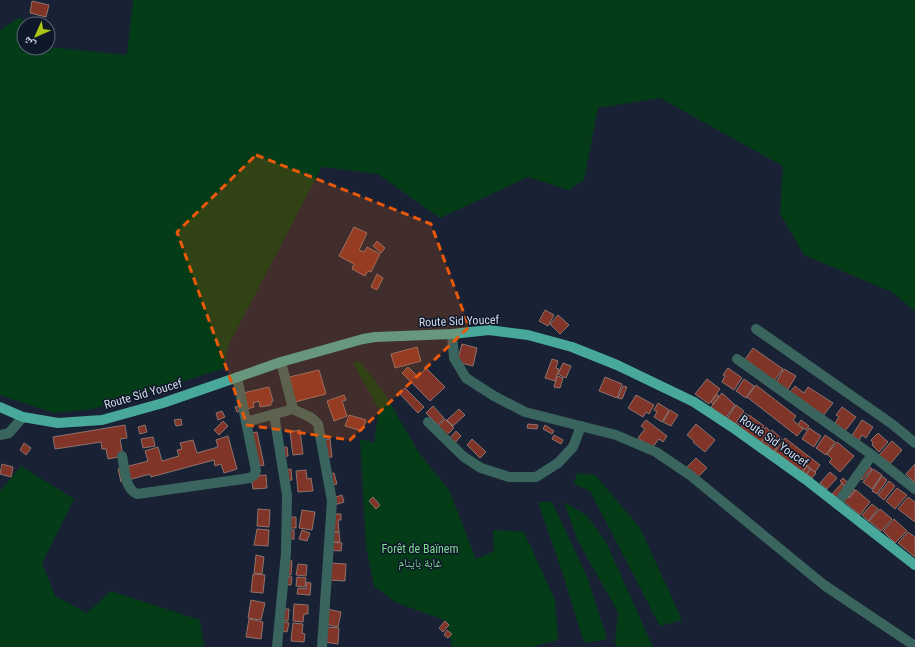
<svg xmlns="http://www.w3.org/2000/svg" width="915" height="647" font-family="'Roboto Condensed','Noto Naskh Arabic',sans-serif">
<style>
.green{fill:#043c17}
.building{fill:#813528;stroke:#8f726c}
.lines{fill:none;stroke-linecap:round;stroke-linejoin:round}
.minor{stroke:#3a655e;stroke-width:10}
.major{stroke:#48a89a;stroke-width:10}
.marked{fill:#e8590c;fill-opacity:0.2;stroke:#e8590c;stroke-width:3;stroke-dasharray:8 5;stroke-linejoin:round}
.labels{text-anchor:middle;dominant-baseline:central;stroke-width:3;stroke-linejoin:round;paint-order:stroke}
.street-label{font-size:12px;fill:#d2d9e5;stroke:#0f182a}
.park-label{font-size:12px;fill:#7fdd92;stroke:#0f182a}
</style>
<rect width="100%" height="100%" fill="#182234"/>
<!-- green -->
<g class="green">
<path d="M133,0H915V311L892,292L804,255L780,213L783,166L660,98L598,108L584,180L568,190L528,177L440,218L378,174L322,167L228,346L223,369L93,409L54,413L0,395V30L18,18L37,24H24V48L48,47L127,55Z"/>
<path d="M360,361L383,391L419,453L449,490L476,559L494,551L493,530L524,532L555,600L558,640L535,646V647H452L447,621L395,602L374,586L366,546L360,439L374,443L379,410L353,363Z"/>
<path d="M21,466L74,499L42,563L55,596L87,613L111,591L200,620L204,647H0V491Z"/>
<path d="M577,473L595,475L640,528L682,620L660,626L590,491L574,484Z"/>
<path d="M538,502H552L588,579L607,639L584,643L562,571Z"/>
<path d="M564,502L586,515L605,540L653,647H617L615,642L618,612L578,541Z"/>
</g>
<!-- building -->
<g class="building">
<path d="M32,1L49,5L46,17L30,13Z"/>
<path d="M354,227L367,233L359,250L364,252L367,247L380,254L371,272L368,271L365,276L352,269L354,264L339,256Z"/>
<path d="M377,241L385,248L381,253L373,246Z"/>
<path d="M377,274L383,278L377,290L371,287Z"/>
<path d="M545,310L554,315L548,326L539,321Z"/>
<path d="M558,315L569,325L560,334L550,324Z"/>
<path d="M462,344L477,348L473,366L457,362Z"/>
<path d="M417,347L421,361L395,368L391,354Z"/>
<path d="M753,348L783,369L771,385L742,364Z"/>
<path d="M552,359L558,361L556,368L559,369L555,381L545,378Z"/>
<path d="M563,363L571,366L566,378L558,374Z"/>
<path d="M408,367L418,377L426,368L445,387L430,401L402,373Z"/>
<path d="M728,368L742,378L734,390L722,382L725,376L723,375Z"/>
<path d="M784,369L796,376L787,391L775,384Z"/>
<path d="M319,370L326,394L291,403L285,378Z"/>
<path d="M557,376L563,378L560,388L554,387Z"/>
<path d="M605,377L622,384L617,398L599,391Z"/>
<path d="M707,379L720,389L709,404L695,394Z"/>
<path d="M744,379L754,386L746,398L736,391Z"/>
<path d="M756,385L796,416L793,420L803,429L797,436L747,397Z"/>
<path d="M623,386L627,387L622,399L618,398Z"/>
<path d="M795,386L804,393L808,387L833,403L822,417L789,393Z"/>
<path d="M269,387L273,401L271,402V405L260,407L259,401L253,403L254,407L237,412L235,407L240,406L243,393Z"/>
<path d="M405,388L424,407L418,413L399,393Z"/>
<path d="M722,393L735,405L725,419L711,407Z"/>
<path d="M717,394L719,396L713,404L711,402Z"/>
<path d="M344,395L346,400L342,401L347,416L334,421L327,401Z"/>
<path d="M636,395L654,405L649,414L646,412L643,417L628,408Z"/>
<path d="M658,403L669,410L662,422L654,417L657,412L654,410Z"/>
<path d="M736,405L744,411L735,424L727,419Z"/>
<path d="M433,406L444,418L438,425L426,413Z"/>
<path d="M842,407L856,417L845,431L835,423L839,417L836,415Z"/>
<path d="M459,409L465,415L453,426L447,420Z"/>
<path d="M670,410L678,415L671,426L663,422Z"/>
<path d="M222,411L225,417L218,420L216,413Z"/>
<path d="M745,413L748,415L738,426L736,425Z"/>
<path d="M349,415L366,420L362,431L345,426Z"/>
<path d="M749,415L764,426L760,432L765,437L760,443L740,428Z"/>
<path d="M181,419L182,425L176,426L174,420Z"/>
<path d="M445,419L454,428L445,437L436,429Z"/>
<path d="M646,420L667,436L663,442L659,439L652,448L638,438L645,429L641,426Z"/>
<path d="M801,420L809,426L806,430L798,425Z"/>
<path d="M862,420L873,427L866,438L862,435L858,442L851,437Z"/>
<path d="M223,421L228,426L219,435L214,430Z"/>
<path d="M528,424L538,425L537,429L527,428Z"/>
<path d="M696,424L715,440L705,452L693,442L694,441L687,435Z"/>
<path d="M125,425L127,438L120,439L123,456L108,459L106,449H102L101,442L55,449L53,437Z"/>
<path d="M145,425L147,432L140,434L138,427Z"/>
<path d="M545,425L554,431L552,434L543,429Z"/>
<path d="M766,427L770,431L765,436L761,432Z"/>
<path d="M809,428L821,436L814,447L802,439Z"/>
<path d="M300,430L303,454L293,455L290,432Z"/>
<path d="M772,430L782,439L776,446L771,442L766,447L761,443Z"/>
<path d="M456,431L461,436L454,444L449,439Z"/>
<path d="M257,432L264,465L253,467L247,434Z"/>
<path d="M878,433L888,442L879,452L872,445L873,443L871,440Z"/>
<path d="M554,435L563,440L561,444L552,439Z"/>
<path d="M825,435L835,442L826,455L816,448Z"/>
<path d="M228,436L237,469L224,473L221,464L215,466L214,460L151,477L150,474L121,482L118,469L148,461L145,451L158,447L162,461L179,456L177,450L182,449L180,443L193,440L197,453L218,447L216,440Z"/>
<path d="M153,437L155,446L143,448L141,439Z"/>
<path d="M785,438L820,465L815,472L807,465L802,472L775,451Z"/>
<path d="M330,439L332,457L322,458L319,440Z"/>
<path d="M472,439L486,452L480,458L467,445Z"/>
<path d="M892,441L902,450L890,464L879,455Z"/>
<path d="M837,442L854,456L840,472L829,462L832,459L827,454Z"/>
<path d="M24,443L31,448L26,455L20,450Z"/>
<path d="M771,443L777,447L774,452L768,447Z"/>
<path d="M287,447L288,456L280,457L279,448Z"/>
<path d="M696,458L707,468L697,478L686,468Z"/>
<path d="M864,462L872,469L862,480L854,473Z"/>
<path d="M2,464L13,467L11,477L0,474Z"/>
<path d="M915,464V483L906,474Z"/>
<path d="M807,466L810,469L806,474L803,472Z"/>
<path d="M291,469L292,480L283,481L282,470Z"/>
<path d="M811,469L816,473L812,478L807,474Z"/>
<path d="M873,469L882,475L872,489L863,482Z"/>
<path d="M306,470L307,479L311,478L313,491L298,492L296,471Z"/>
<path d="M830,472L837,478L827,489L820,483Z"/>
<path d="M334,473L337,484L327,486L325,475Z"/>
<path d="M266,475L267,488L253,489L251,476Z"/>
<path d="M882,476L887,480L877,494L872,491Z"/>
<path d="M843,478L848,483L845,486L840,481Z"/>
<path d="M889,481L895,486L884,500L878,495Z"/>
<path d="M842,483L845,487L848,484L855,490L849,497L842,491L836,497L832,494Z"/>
<path d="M897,488L907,495L895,509L886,501Z"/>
<path d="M856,490L870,502L860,515L840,498L843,493L849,498Z"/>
<path d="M342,495L344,502L331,506L329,499Z"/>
<path d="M373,497L380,505L376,509L369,501Z"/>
<path d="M908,497L915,502V522L898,509Z"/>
<path d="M872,504L878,509L868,521L862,515Z"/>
<path d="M258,509L270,510L269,527L257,526Z"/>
<path d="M880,509L892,519L881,531L869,521Z"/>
<path d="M302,510L315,512L312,530L299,528Z"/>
<path d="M330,514H341V520H338L339,532H330Z"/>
<path d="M285,517H296V528H286Z"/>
<path d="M894,519L907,531L895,543L883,531Z"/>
<path d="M257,529L269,530L268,546L254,545Z"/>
<rect x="286" y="530" width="8" height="9"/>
<path d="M302,530L310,533L307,541L299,539Z"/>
<path d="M339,532L340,542H330V533Z"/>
<path d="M908,532L915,537V557L898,543Z"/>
<path d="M327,542L342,543L341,551L327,550Z"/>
<path d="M256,555L264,557L262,574L254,573Z"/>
<path d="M284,560L292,561L291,575L283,574Z"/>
<path d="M330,563L346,564L345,581L329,580Z"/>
<path d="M298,564L307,565L306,576L296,575Z"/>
<path d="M253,574L265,575L263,593L251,592Z"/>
<path d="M282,576L292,577L291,585L281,584Z"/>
<path d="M297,577L306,578L305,587L296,586Z"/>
<path d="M307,582L311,583L310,595L297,594L298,588L306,589Z"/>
<path d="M251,600L265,603L261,620L248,618Z"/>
<path d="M294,604L308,605V614H304L303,622L293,621Z"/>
<path d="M280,609H289L288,621L279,620Z"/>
<path d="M327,609L341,612L338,627L324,624Z"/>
<path d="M249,619L263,622L261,639L246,637Z"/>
<path d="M280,621L289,623L287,632L278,630Z"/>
<path d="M445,621L449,625L443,632L439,628Z"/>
<path d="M293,623L303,624L302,633L305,634L304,642L291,641Z"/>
<path d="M325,627L339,628L338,644L324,642Z"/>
<path d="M447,630L452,634L448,638L444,635Z"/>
</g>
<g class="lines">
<!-- minor -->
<g class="minor">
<path d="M756,329L892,424L915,443"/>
<path d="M452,334L454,358L466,378L494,396L525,412L616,435L656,452L690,475L824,585L915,646"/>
<path d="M737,359L872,455L915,489"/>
<path d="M281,362L293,409C303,415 310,414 318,424L332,501L322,647"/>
<path d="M274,414L287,495L286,553L277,647"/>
<path d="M246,422L293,409"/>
<path d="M428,422L464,457L481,468L509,477H536L558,463L573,447L581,426"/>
<path d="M0,435L9,433L23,417"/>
<path d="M122,456C125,469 124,488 137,494L250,478L254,475L256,471L237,377"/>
<path d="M837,504L872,455"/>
</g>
<!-- major -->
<path class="major" d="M0,407L23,417L58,423L102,420L163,403L281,362L363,339L375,337L452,334L489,330L528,335L572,347L617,365L694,402L732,427L809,482L915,565"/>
</g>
<!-- marked area -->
<path class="marked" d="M256,155L431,224L469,327L350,440L247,425L177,232Z"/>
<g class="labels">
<!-- street labels -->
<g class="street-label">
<text transform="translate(459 321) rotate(-2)">Route Sid Youcef</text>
<text transform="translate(143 394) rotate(-16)">Route Sid Youcef</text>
<text transform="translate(774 441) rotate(35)">Route Sid Youcef</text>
</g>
<!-- park labels -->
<g class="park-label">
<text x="420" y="549">Forêt de Baïnem<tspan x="420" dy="14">غابة باينام</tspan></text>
</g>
</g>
<!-- north arrow -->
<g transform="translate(36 36) rotate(225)"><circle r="19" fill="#0f182a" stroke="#5d6575"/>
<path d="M0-3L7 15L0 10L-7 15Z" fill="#abc615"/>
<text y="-6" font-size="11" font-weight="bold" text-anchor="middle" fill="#d2d9e5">ش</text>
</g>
</svg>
